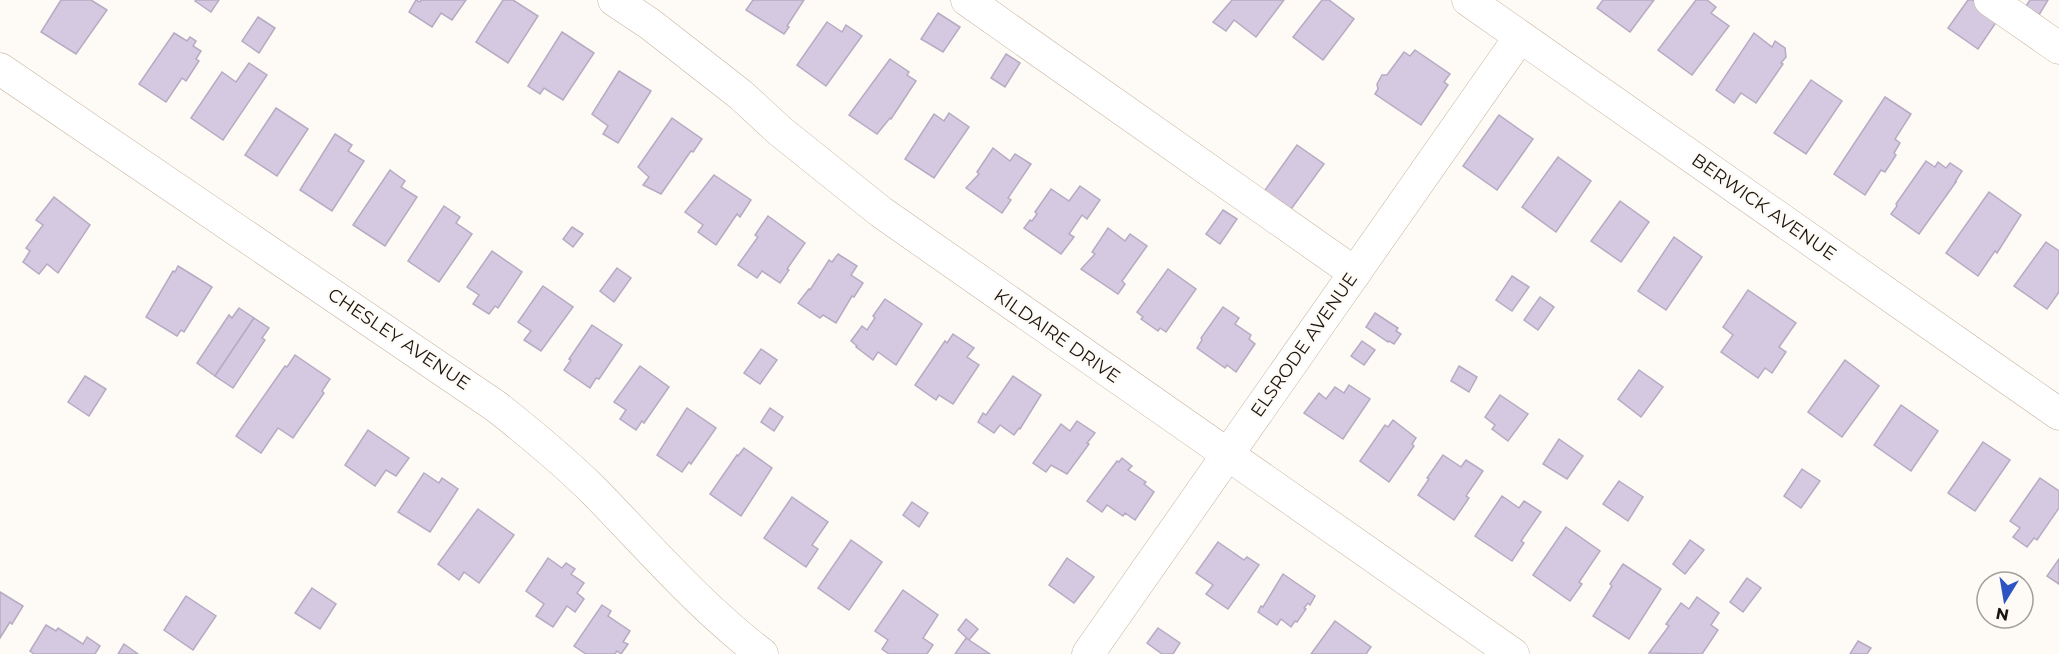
<svg xmlns="http://www.w3.org/2000/svg" width="2059" height="654" font-family="Montserrat,sans-serif">
<style>
.building{fill:#d4c9e0;stroke:#b6abc2;stroke-width:1.5}
.lines{fill:none;stroke-linecap:round;stroke-linejoin:round}
.minor-casing{stroke:#c6b4a0;stroke-width:33}
.minor{stroke:#fff;stroke-width:32}
.labels{text-anchor:middle;dominant-baseline:central;stroke-width:4.5;stroke-linejoin:round;paint-order:stroke}
.street-label{font-size:18px;fill:#1b150d;stroke:#fefaf6}
</style>
<rect width="100%" height="100%" fill="#fefaf6"/>
<!-- building -->
<g class="building">
<path d="M61,0H91L107,10L76,54L41,32Z"/>
<path d="M196,0H219L211,12L195,1Z"/>
<path d="M416,0L420,2L421,0H466L452,20L441,13L432,27L409,12Z"/>
<path d="M503,0H513L538,16L508,63L476,42Z"/>
<path d="M753,0H804L787,26L789,27L784,34L746,10Z"/>
<path d="M1232,0H1284L1256,37L1234,20L1226,31L1213,22Z"/>
<path d="M1322,0H1329L1354,19L1323,60L1293,37Z"/>
<path d="M1603,0H1654L1630,32L1597,8Z"/>
<path d="M1696,0H1707L1716,7L1711,13L1729,26L1692,75L1658,50Z"/>
<path d="M1968,0H1973L1999,18L1978,49L1948,28Z"/>
<path d="M2030,0H2048L2039,15L2026,6Z"/>
<path d="M938,13L960,27L943,52L921,39Z"/>
<path d="M258,17L275,28L259,53L242,41Z"/>
<path d="M827,22L842,32L846,25L862,36L826,86L797,65Z"/>
<path d="M562,32L594,53L563,100L544,88L540,94L528,86Z"/>
<path d="M174,33L187,41L190,37L196,41L193,46L201,51L196,59L199,61L186,81L182,78L166,102L139,84Z"/>
<path d="M1754,33L1772,47L1775,41L1785,48L1786,57L1781,63L1783,64L1756,103L1741,93L1734,103L1716,90Z"/>
<path d="M1415,50L1450,74L1444,82L1448,85L1421,125L1375,94L1378,89L1377,84L1382,75H1387L1404,52L1410,56Z"/>
<path d="M1006,54L1020,63L1005,87L991,78Z"/>
<path d="M890,59L909,72L907,75L916,81L891,119L890,118L877,134L849,115Z"/>
<path d="M249,63L267,75L223,140L191,118L222,72L236,82Z"/>
<path d="M619,71L651,91L618,143L603,134L608,126L592,114Z"/>
<path d="M1811,80L1842,101L1806,154L1774,133Z"/>
<path d="M1885,97L1911,114L1895,139L1900,143L1894,153L1896,155L1885,172L1881,170L1865,195L1834,174Z"/>
<path d="M276,108L308,129L277,176L245,155Z"/>
<path d="M949,113L969,127L934,178L905,159L934,114L944,121Z"/>
<path d="M1499,115L1533,139L1497,190L1463,166Z"/>
<path d="M672,118L702,139L693,152L691,151L661,194L643,185L649,177L638,167Z"/>
<path d="M335,134L352,145L348,151L364,161L332,211L300,190Z"/>
<path d="M1297,145L1324,164L1289,212L1263,193Z"/>
<path d="M993,148L1010,161L1015,154L1031,164L1008,198L1011,200L1002,213L966,188L979,174L977,172Z"/>
<path d="M1558,157L1591,181L1556,232L1522,207Z"/>
<path d="M1926,161L1935,167L1938,162L1946,168L1950,163L1962,171L1955,182H1956L1919,234L1891,214L1897,206L1896,204Z"/>
<path d="M390,170L405,181L401,187L417,197L385,246L353,225Z"/>
<path d="M714,175L751,200L740,217L737,214L716,245L698,232L703,225L685,212Z"/>
<path d="M1080,186L1100,200L1087,219L1082,215L1069,234L1074,237L1061,254L1024,228L1030,220L1032,221L1037,214L1035,212L1051,189L1069,201Z"/>
<path d="M1989,192L2021,215L1997,253L1995,251L1978,276L1946,253Z"/>
<path d="M54,197L90,225L58,273L47,264L39,274L23,262L30,251L26,248L43,225L36,220Z"/>
<path d="M1620,201L1649,222L1621,262L1591,241Z"/>
<path d="M444,206L460,217L456,223L472,234L439,282L408,261Z"/>
<path d="M1223,210L1237,219L1220,244L1206,234Z"/>
<path d="M768,216L805,243L787,269L789,270L780,283L762,271L757,278L738,265L758,237L755,235Z"/>
<path d="M572,227L583,234L573,247L563,239Z"/>
<path d="M1108,228L1125,241L1130,234L1147,246L1122,281L1125,284L1118,294L1081,269L1095,254L1092,252Z"/>
<path d="M1674,237L1702,257L1666,310L1638,291Z"/>
<path d="M2046,242L2059,251V292L2047,309L2014,286Z"/>
<path d="M492,251L522,272L498,308L495,306L489,314L473,304L479,295L467,287Z"/>
<path d="M838,254L857,266L851,275L863,283L854,297L852,296L836,323L823,315L820,318L798,303L809,289L810,290L829,260L832,262Z"/>
<path d="M178,266L212,287L184,332L181,330L177,336L146,317L173,271L175,272Z"/>
<path d="M617,268L631,278L614,302L600,291Z"/>
<path d="M1168,269L1196,289L1166,332L1160,328L1158,331L1141,319L1143,317L1137,312Z"/>
<path d="M1512,276L1529,287L1512,311L1496,300Z"/>
<path d="M543,286L573,307L541,351L524,340L531,331L518,322Z"/>
<path d="M1748,290L1796,323L1779,347L1786,352L1772,373L1765,368L1758,378L1721,352L1733,335L1723,327Z"/>
<path d="M1540,297L1554,307L1538,330L1524,320Z"/>
<path d="M885,299L922,324L896,365L878,352L873,360L856,347L857,346L851,341L862,326L867,330L875,318L873,316Z"/>
<path d="M1223,307L1239,318L1235,324L1251,335L1249,339L1255,344L1236,372L1227,365L1225,368L1197,348L1202,340L1201,338Z"/>
<path d="M239,308L254,318L215,376L197,363L229,315L232,318Z"/>
<path d="M1375,313L1398,328L1396,331L1401,334L1394,344L1389,341L1388,342L1366,327Z"/>
<path d="M254,318L269,328L262,338L265,340L233,388L215,376Z"/>
<path d="M592,325L622,345L599,379L596,378L590,388L564,370L571,360L569,359Z"/>
<path d="M953,334L974,348L967,357L979,365L953,404L939,395L936,400L915,385L945,341L947,343Z"/>
<path d="M1362,341L1375,350L1364,365L1351,356Z"/>
<path d="M761,349L777,360L760,384L744,373Z"/>
<path d="M295,355L330,379L322,391L324,393L293,438L278,428L261,453L236,436L285,366L287,367Z"/>
<path d="M1845,360L1879,386L1842,437L1808,412Z"/>
<path d="M640,366L669,387L644,423L642,421L636,430L620,419L626,410L614,402Z"/>
<path d="M1459,366L1477,377L1469,392L1451,381Z"/>
<path d="M1639,370L1663,387L1641,417L1618,399Z"/>
<path d="M85,376L106,389L89,416L68,402Z"/>
<path d="M1013,376L1041,395L1020,429L1019,428L1014,435L1000,425L994,433L978,422L983,413L986,415Z"/>
<path d="M1349,385L1370,399L1343,439L1304,413L1319,393L1326,399L1335,387L1344,393Z"/>
<path d="M1500,395L1528,414L1508,441L1492,429L1495,425L1485,417Z"/>
<path d="M1901,405L1938,431L1911,471L1874,445Z"/>
<path d="M687,408L716,428L691,464L689,462L682,472L657,455Z"/>
<path d="M770,408L783,417L774,431L761,422Z"/>
<path d="M1393,420L1416,438L1412,444L1414,446L1389,482L1360,461L1385,425L1388,427Z"/>
<path d="M1077,421L1095,433L1087,443L1089,444L1067,474L1051,465L1046,472L1033,463L1061,424L1070,431Z"/>
<path d="M368,430L409,458L396,476L386,470L375,486L345,465Z"/>
<path d="M1559,439L1583,456L1567,479L1543,464Z"/>
<path d="M1983,442L2010,460L1975,511L1948,493Z"/>
<path d="M744,448L772,468L741,516L710,494L737,455L738,456Z"/>
<path d="M1443,455L1461,467L1466,460L1483,471L1466,496L1469,498L1454,520L1418,495L1429,479L1427,478Z"/>
<path d="M1122,458L1132,466L1128,470L1146,482L1144,484L1154,492L1135,520L1125,513L1123,516L1107,505L1102,512L1087,501L1117,461L1119,462Z"/>
<path d="M1802,469L1820,481L1801,508L1784,496Z"/>
<path d="M424,473L439,483L442,478L458,489L430,532L398,512Z"/>
<path d="M2040,478L2059,491V508L2037,540L2034,538L2027,547L2013,537L2020,528L2010,521Z"/>
<path d="M1619,481L1643,497L1628,521L1603,504Z"/>
<path d="M1502,496L1519,508L1524,501L1541,512L1521,541L1524,543L1512,561L1475,536Z"/>
<path d="M792,497L828,522L812,545L818,549L806,567L764,538Z"/>
<path d="M912,502L928,513L919,527L903,515Z"/>
<path d="M478,509L514,535L479,583L464,572L459,580L438,564Z"/>
<path d="M1566,527L1600,551L1579,582L1582,584L1570,601L1533,575Z"/>
<path d="M851,540L882,562L849,610L818,588Z"/>
<path d="M1690,540L1704,550L1685,574L1673,564Z"/>
<path d="M1218,542L1244,560L1247,557L1259,565L1228,609L1206,594L1213,585L1196,573Z"/>
<path d="M548,558L562,568L566,563L575,569L571,574L584,583L577,593L584,599L575,612L567,606L553,627L536,616L544,604L526,591Z"/>
<path d="M1067,558L1094,577L1074,603L1049,585Z"/>
<path d="M2059,559V584L2047,576Z"/>
<path d="M1623,564L1661,589L1629,639L1593,616L1612,586L1610,584Z"/>
<path d="M1283,574L1315,596L1310,605L1308,603L1304,608L1306,609L1297,622L1295,621L1291,627L1281,619L1277,625L1258,612L1261,606L1263,607Z"/>
<path d="M1747,578L1761,588L1743,612L1730,602Z"/>
<path d="M312,588L336,604L320,629L295,613Z"/>
<path d="M903,590L938,615L923,638L933,645L927,654H889L882,649L888,640L875,631Z"/>
<path d="M0,592L23,606L12,624L10,622L0,638Z"/>
<path d="M186,596L216,616L193,650L164,630Z"/>
<path d="M1697,597L1719,613L1711,625L1718,630L1702,654L1649,653L1669,626L1666,624L1681,603L1689,609Z"/>
<path d="M602,605L611,611L608,616L630,631L623,642L628,644L621,654L617,651L615,654H586L574,646Z"/>
<path d="M966,619L978,629L969,640L958,630Z"/>
<path d="M1335,621L1371,647L1366,654H1311Z"/>
<path d="M46,625L56,631L58,628L83,644L87,637L100,646L95,654H34L30,651Z"/>
<path d="M1158,628L1180,643L1173,654H1162L1147,643Z"/>
<path d="M966,638L990,654H955Z"/>
<path d="M1858,641L1871,648L1867,654H1850Z"/>
<path d="M124,644L138,654H118Z"/>
</g>
<g class="lines">
<defs>
<g id="minor">
<path d="M614,0L650,24L741,95L780,131L881,212L1513,654"/>
<path d="M967,0L1355,273"/>
<path d="M1468,0L2059,414"/>
<path d="M1990,0L2059,48"/>
<path d="M0,69L497,407C531,434 564,461 594,491C649,547 700,607 762,654"/>
<path d="M1088,654L1520,37"/>
</g>
</defs>
<!-- minor casing -->
<use href="#minor" class="minor-casing"/>
<!-- minor -->
<use href="#minor" class="minor"/>
</g>
<g class="labels">
<!-- street labels -->
<g class="street-label">
<text transform="translate(1764 207) rotate(35)">BERWICK AVENUE</text>
<text transform="translate(1057 336) rotate(35)">KILDAIRE DRIVE</text>
<text transform="translate(399 339) rotate(34)">CHESLEY AVENUE</text>
<text transform="translate(1304 345) rotate(-55)">ELSRODE AVENUE</text>
</g>
</g>
<!-- north arrow -->
<g transform="translate(2005 600) rotate(191)"><circle r="28" fill="#fefaf6" stroke="#a39e99" stroke-width="1.5"/>
<path d="M0-4.5L10 22L0 15L-10 22Z" fill="#2e53c3"/>
<text y="-9" font-size="16" font-weight="bold" text-anchor="middle" fill="#1b150d">N</text>
</g>
</svg>
